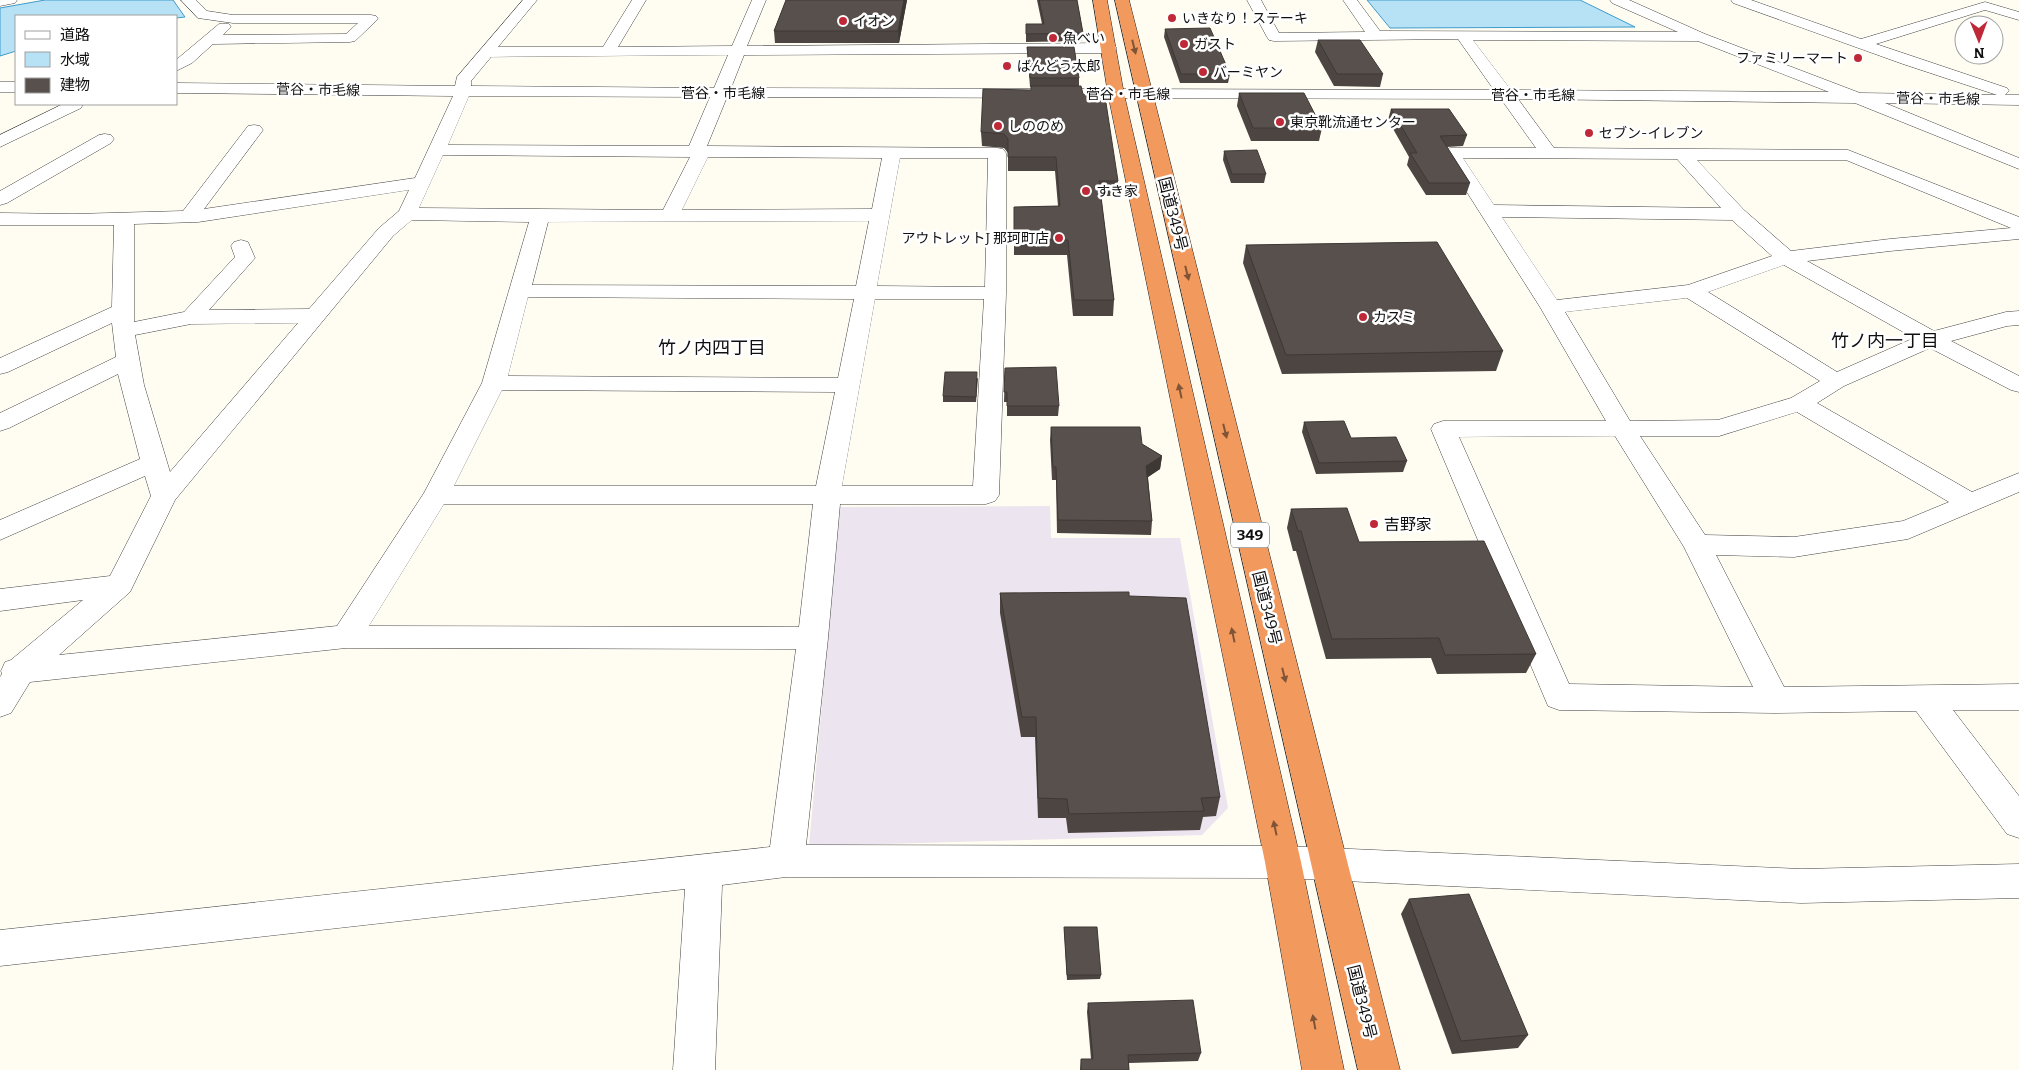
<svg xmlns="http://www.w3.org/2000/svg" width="2019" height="1070" font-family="Bitter,'Noto Sans JP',serif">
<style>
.industrial{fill:#ece4ee}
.water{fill:#b7e2f6;stroke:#3f9bcc}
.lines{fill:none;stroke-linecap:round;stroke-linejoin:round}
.minor-casing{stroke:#424242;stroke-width:1}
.highway-casing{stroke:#202020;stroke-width:1}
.minor{fill:#fff;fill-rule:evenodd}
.highway{fill:#f2995d;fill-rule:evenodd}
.wall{fill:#4c4541}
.shaded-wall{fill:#3e3835}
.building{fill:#58504c;stroke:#3e3835}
.oneway{fill:#805436}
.poi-dot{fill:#bf2837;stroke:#fff;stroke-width:2}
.labels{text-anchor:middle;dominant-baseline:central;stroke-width:5;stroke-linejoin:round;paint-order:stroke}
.far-poi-label{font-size:14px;fill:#0f0f0f;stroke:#fff;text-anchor:start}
.far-street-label{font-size:14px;fill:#0f0f0f;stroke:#fff}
.shield{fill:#fff;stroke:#575757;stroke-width:1}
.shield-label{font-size:15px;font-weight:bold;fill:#0f0f0f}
.street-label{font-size:16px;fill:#0f0f0f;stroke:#fff}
.poi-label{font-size:16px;fill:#0f0f0f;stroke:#fff;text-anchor:start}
.neighbourhood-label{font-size:18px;fill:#0f0f0f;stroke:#fff}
</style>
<rect width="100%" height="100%" fill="#fffcf2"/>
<!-- industrial -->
<path class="industrial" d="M1050,506L1051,538H1180L1228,808L1202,835L809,846L840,507Z"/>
<!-- water -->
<g class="water">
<path d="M45,0H173L185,17L176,18V16H16V51L0,56V8Z"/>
<path d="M1367,0H1580L1635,27L1390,28Z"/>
</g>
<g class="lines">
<defs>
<g id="minor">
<path d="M0,0H17L15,3L0,6Z"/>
<path d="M181,0H196L207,11L233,15H371L376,16L378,19L355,41L350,42L213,44L192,63L176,71V60L219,24H229L231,27L223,35L346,34L358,23H233L198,18Z"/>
<path d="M523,0H537L498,47H603L632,0H646L618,47L732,46L752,0H766L747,46L1109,43L1114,45L1117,48L1114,51L1109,53L744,55L731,88L1494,90L1458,39L1274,41L1269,40L1267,37L1247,0H1261L1279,33L1365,32L1343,0H1357L1380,31L1678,32L1612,3L1610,0H1629L1705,34L1860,93L1997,95L1903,64L1733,3L1731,0H1751L1861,39L1985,2L2019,12V20L1985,10L1876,44L2007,88L2009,91L2005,95H2019V105L1885,103L2019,158V169L1855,103L1518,99L1554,148L1848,150L2019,217V239L1890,251L1807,261L1934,331L2006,312L2019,311V325L2007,326L1951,341L2019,376V392L2011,390L1930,348L1844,386L1817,403L1972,492L2019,473V492L1908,539L1794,557L1716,555L1784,687L2019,684V710H1953L2019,796V838L2007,834L1916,711L1775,713L1559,710L1548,706L1431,429L1434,424L1443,421H1606L1540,307L1442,153L1445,149L1451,148H1536L1501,99L727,97L707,146L997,148L1003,149L1006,153V293L999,495L995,501L986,504H840L828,638L806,845L1283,846L1801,869L2019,864V898L1801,903L1283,878L786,877L722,885L715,1070H673L685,889L0,966V930L770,847L796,649L346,648L30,682L11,713L0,717V677L2,674L1,671L5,662L11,660L83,600L0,611V589L110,576L151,496L145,476L0,540V520L140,459L118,374L9,428L0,431V413L116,357L112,323L8,372L0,374V358L112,307L114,225H0V213L74,214L183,211L248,126L254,125L260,126L263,130L204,209L415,178L453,96L176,93V83L455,86L457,77ZM1473,40L1698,41L1829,92L1511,90ZM728,55L714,88L471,86V81L491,57ZM469,96L710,97L689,146L448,145ZM443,155L690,157L663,210L419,208ZM708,157L882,158L872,209L682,210ZM900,158H988L985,287L877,286ZM1463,158L1677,159L1721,208L1494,205ZM1697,160H1846L2011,228L1890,239L1791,251L1744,210ZM409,190L399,211L379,228L309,309L209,310L255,258L248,242L241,240L234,242L231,246L235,257L184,312L134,322V224L198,222ZM1502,217L1732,220L1772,256L1688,285L1557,300ZM412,220L529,222L482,383L424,493L337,626L59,655L130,592L175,500L393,236ZM869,221L856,286L532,285L548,222ZM1784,265L1914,338L1837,372L1708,292ZM528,297L854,299L838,378L508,376ZM1687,298L1820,381L1791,398L1718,420L1630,421L1565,312ZM875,299H984L973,486H842ZM298,323L170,472L144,385L135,335L191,324ZM502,390L835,392L816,486H454ZM1797,412L1949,502L1903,521L1794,537L1705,535L1640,436H1719ZM1615,436L1684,547L1753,687L1569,684L1459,437ZM444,504H813L799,627L369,626Z"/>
<rect x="0" y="82" width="16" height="10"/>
<path d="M63,104H83L81,108L0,147V135Z"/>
<path d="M105,134L111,135L114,139L111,143L7,203L0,205V191L99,135Z"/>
</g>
<g id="highway">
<path d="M1093,0H1107L1124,94L1301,862L1344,1070H1302L1265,862L1108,94Z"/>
<path d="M1115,0H1129L1400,1070H1358Z"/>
</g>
</defs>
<!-- minor casing -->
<use href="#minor" class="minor-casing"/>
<!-- highway casing -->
<use href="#highway" class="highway-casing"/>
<!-- minor -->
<use href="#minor" class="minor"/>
<!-- highway -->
<use href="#highway" class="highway"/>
</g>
<!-- wall -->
<g class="wall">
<path d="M786,0H907L899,43H775L774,31Z"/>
<path d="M1037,0H1077L1083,33L1082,41L1026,42V24H1042Z"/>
<path d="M1165,29L1230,74L1228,83H1180L1164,37Z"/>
<path d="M1318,40L1383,74L1380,87L1334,86L1315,52Z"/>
<path d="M1027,47L1079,78V86L1118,181L1117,196H1101L1114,300L1113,316H1073L1067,255H1014V207L1058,206L1055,171H1008V153L1004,148L982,146L981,132L1031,90V87H1030Z"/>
<path d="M1239,93L1322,128L1319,141H1251L1237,106Z"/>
<path d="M1391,109L1467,135L1463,146L1447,147L1470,183L1466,195H1426L1407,165L1409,157L1388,120Z"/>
<path d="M1224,151L1266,174L1264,183H1231L1223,160Z"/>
<path d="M1246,245L1503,351L1496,371L1282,374L1243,263Z"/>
<path d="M1005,368L1059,406L1058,416H1007V402H1004Z"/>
<path d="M978,378L976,402H943V396Z"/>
<path d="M1304,422L1351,438L1407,461L1403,472L1316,474L1302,432Z"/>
<path d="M1051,427L1142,444L1162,456L1160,469L1148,477L1152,521L1151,535L1057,533L1056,480H1052L1050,440Z"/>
<path d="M1291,509L1359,542L1536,654L1526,673L1437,674L1431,658L1326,659L1296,551H1293L1287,528Z"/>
<path d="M1000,593L1129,596L1220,797L1216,816L1203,817L1200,830L1068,833L1066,818H1038L1035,737H1021L1000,613Z"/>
<path d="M1409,899L1528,1035L1518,1048L1452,1054L1401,914Z"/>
<path d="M1064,927L1101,975L1100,979L1067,980Z"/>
<path d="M1088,1003L1201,1053L1198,1061L1129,1063V1070H1080L1081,1059H1091L1087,1012Z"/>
</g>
<!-- shaded-wall -->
<g class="shaded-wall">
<path d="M904,0H907L899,43L898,31Z"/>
<path d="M1162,456L1160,469L1145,479L1146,466Z"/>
</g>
<!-- building -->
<g class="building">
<path d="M786,0H904L898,31H774Z"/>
<path d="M1039,0H1077L1083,33L1026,34V24H1044Z"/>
<path d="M1210,28L1230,74H1181L1165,29Z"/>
<path d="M1318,40H1360L1383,74H1337Z"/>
<path d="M1027,47H1074L1079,78H1030Z"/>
<path d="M1031,86H1081L1083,94L1106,103L1118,181H1099L1114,300H1074L1068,240H1014V207L1060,206L1056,157H1008V139L1004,134L981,132L983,89L1031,90Z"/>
<path d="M1239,93H1304L1322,128H1253Z"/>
<path d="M1391,109H1449L1467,135L1440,136L1470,183H1429L1410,153H1417Z"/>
<path d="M1257,150L1266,174H1232L1224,151Z"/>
<path d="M1437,242L1503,351L1286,355L1246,245Z"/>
<path d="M1056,367L1059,406H1007V392H1004L1005,368Z"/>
<path d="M945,372H977L976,397L943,396Z"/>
<path d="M1344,421L1351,438L1396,437L1407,461L1319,463L1304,422Z"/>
<path d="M1051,427H1140L1142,444L1162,456L1146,466L1152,521L1058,520L1056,467H1053Z"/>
<path d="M1347,508L1359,542L1484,541L1536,654L1445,655L1439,638L1332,639L1301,531H1298L1291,509Z"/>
<path d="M1129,592V596L1186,598L1220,797L1201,798L1204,811L1069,814L1067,799L1038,798L1036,717H1022L1000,593Z"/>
<path d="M1469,894L1528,1035L1461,1041L1409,899Z"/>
<path d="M1064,927H1097L1101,975H1067Z"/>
<path d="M1193,1000L1201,1053L1128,1055L1129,1070H1081V1059H1093L1088,1003Z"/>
</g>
<!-- one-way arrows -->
<defs><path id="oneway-solid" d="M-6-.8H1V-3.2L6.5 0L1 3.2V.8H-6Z" transform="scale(1.25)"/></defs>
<g class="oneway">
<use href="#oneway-solid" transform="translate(1134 47) rotate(76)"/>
<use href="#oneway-solid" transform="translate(1187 273) rotate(76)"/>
<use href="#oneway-solid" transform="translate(1180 391) rotate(-102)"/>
<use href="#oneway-solid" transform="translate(1225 431) rotate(76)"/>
<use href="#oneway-solid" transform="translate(1233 635) rotate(-102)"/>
<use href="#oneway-solid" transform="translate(1284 675) rotate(76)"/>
<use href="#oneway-solid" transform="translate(1275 828) rotate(-102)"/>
<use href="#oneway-solid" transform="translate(1314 1022) rotate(-101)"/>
</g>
<!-- markers -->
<g class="poi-dot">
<circle cx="1172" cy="18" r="5"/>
<circle cx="843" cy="21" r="5"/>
<circle cx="1053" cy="38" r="5"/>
<circle cx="1184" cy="44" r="5"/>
<circle cx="1858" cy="58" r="5"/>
<circle cx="1007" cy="66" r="5"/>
<circle cx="1203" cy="72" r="5"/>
<circle cx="1280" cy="122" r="5"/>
<circle cx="998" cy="126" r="5"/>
<circle cx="1589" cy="133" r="5"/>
<circle cx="1086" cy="191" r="5"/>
<circle cx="1059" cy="238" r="5"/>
<circle cx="1363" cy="317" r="5"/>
<circle cx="1374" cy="524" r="5"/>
</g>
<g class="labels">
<!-- far-poi labels -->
<g class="far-poi-label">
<text x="1182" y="18">いきなり！ステーキ</text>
<text x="853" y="21">イオン</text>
<text x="1063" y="38">魚べい</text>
<text x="1194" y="44">ガスト</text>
<text x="1848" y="58" text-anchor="end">ファミリーマート</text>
<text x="1017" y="66">ばんどう太郎</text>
<text x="1213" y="72">バーミヤン</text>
<text x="1290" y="122">東京靴流通センター</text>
<text x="1008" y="126">しののめ</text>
<text x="1599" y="133">セブン-イレブン</text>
<text x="1096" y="191">すき家</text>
<text x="1049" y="238" text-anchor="end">アウトレットJ 那珂町店</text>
<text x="1373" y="317">カスミ</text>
</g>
<!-- far-street labels -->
<g class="far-street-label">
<text transform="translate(318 90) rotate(1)">菅谷・市毛線</text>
<text x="723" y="93">菅谷・市毛線</text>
<text x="1128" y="94">菅谷・市毛線</text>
<text x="1533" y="95">菅谷・市毛線</text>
<text transform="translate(1938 99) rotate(1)">菅谷・市毛線</text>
</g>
<!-- shield labels -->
<rect class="shield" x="1231" y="522.5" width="38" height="25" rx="4"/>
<g class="shield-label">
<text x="1250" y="535">349</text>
</g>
<!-- street labels -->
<g class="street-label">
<text transform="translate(1173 214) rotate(76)">国道349号</text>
<text transform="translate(1267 608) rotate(76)">国道349号</text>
<text transform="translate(1362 1002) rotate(76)">国道349号</text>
</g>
<!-- poi labels -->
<g class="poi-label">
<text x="1384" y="524">吉野家</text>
</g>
<!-- neighbourhood labels -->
<g class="neighbourhood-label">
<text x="1885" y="341">竹ノ内一丁目</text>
<text x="712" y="348">竹ノ内四丁目</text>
</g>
</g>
<!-- legend -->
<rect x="15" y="15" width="162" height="90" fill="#ffffff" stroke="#9f9f9f"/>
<rect x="25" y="31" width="25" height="8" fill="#ffffff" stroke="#9f9f9f"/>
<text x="60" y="40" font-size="15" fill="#0f0f0f">道路</text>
<rect x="25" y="52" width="25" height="15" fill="#b7e2f6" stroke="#9f9f9f"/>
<text x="60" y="65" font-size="15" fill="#0f0f0f">水域</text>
<rect x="25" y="78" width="25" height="15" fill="#58504c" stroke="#9f9f9f"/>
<text x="60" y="90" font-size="15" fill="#0f0f0f">建物</text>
<!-- north arrow -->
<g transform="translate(1979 40) rotate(179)"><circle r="24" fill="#ffffff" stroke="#9f9f9f"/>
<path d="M0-4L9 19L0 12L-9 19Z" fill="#bf2837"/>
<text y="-8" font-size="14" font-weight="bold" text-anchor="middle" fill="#0f0f0f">N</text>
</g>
</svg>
